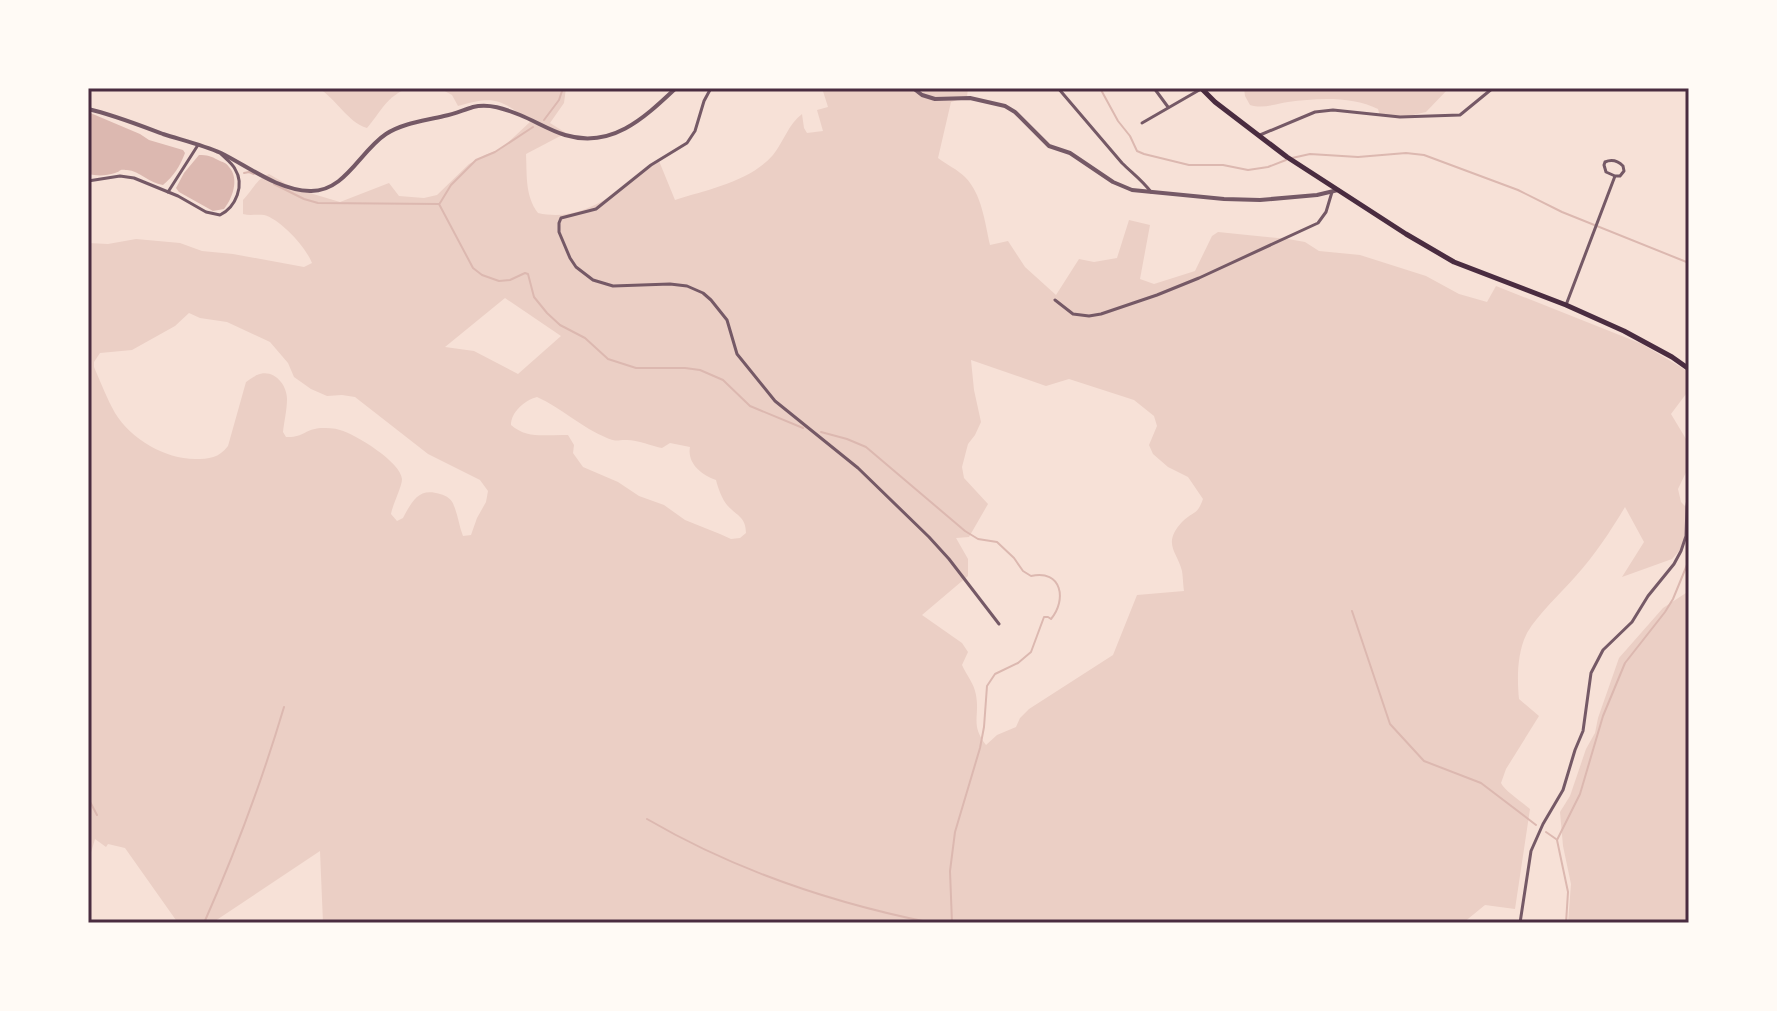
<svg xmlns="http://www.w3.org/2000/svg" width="1777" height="1011" font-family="Manrope,sans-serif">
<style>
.green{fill:#ebcfc5;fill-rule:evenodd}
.water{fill:#dcb8b0}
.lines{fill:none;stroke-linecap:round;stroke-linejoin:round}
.stream{stroke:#dcb8b0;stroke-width:2}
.minor{stroke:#755966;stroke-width:3}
.tertiary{stroke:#755966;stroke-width:4}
.primary{stroke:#4a2c40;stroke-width:5}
.neatline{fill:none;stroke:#4a2c40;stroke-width:3}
</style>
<rect width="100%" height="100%" fill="#f7e1d7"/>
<!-- green -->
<g class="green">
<path d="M318,88H409C386,96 381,112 367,128C347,122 336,98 318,88Z"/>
<path d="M439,88H566L564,103L550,123L566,133L526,154C527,175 525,196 538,213C586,224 622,187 659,161L675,200C708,189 749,182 773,155C784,141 788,125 802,114L804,128L807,133L823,131L817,110L828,107L822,88H968L967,97L951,102L938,158C947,165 957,169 965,177C982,194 985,223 990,245L1008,241L1025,267L1056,295L1079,259L1094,262L1117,258L1129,220L1150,225L1140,279L1154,284L1195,271L1212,236L1218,232L1288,239L1305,242L1319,251L1360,255L1426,276L1459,294L1487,302L1496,286L1642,344L1689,372V390L1671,414L1689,444V466L1678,489L1681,502L1687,508V536L1679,551L1672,559L1622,577L1644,542L1625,507C1610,532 1595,555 1575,577C1560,594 1538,614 1527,633C1517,653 1517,678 1519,699L1539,716L1506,769L1501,783C1505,791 1522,802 1530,809L1515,909L1485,905L1463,923H323L320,851L212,923H178L125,848L108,844L106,847L95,839L88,863V243L108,244L136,239L180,243L202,251L233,254L304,267L312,263C306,247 280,219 264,215C257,214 250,216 243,214V200C252,191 257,178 269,174L293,188L340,202L389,183L399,196L424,198L437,195L469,164L485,155L501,149L530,122C501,99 495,95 458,106L452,95ZM505,298L561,336L518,374L474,351L445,347ZM189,313L200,318L227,322L270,342L288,363L294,377L311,389L327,396L342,395L355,397L428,454L480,480L488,491L486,502L477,518L471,535L463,536C459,526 458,515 454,506C452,499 447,496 440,494C419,487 412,501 403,518L397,521L391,514C393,503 402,487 402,479C401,462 355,434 340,430C334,428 327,428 321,428C305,429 303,438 286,437L283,432C284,422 287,410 287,399C287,384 273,368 257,375C256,375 247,381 246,382L228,446C219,458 209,459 195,459C165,459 131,439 115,413C107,399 101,383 94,367V362L100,353L132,350L175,326ZM971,360L1046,386L1069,379L1134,400L1154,416L1157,426L1149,445L1153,454L1168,467L1188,477L1203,499C1197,516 1193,511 1182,522C1162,544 1177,551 1182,571C1183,577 1183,585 1184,591L1137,595L1113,655L1029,709L1020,718L1016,727L997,735L986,745C970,724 980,717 976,695C974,683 967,676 962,665L968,652L962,643L922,615L968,576V559L956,538L969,537L988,504L964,478L962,467L968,444L975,435L981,422L974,390ZM537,397C562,408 582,428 607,438C617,442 617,440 625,440C635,439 652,446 662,448L670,443L690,447C687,463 701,475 716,480C718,488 722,499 727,505C737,516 746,517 746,533L740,538L731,539L720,534L685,520L664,505L639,496L618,482L583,467L573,453L574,445L568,435C548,434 528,440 511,425C511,412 525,400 537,397Z"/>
<path d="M1244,88H1449L1426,112L1404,117L1380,116L1378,109C1352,96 1317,98 1288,102C1275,104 1263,109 1250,105L1245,96Z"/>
<path d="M1689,591V923H1568L1571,884L1563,846L1560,812L1570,796L1586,749L1595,733L1598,718L1619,658L1663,608Z"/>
</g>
<!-- water -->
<g class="water">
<path d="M88,112L140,134L149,140L183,150L185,153C180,166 174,176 163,185C149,183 140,171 127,170C118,169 123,170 115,173C106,176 97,176 88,174Z"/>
<path d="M199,155C207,155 211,156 218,160C222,162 227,163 229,167C240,179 232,199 224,209L213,211L179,192L176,188L184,173Z"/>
</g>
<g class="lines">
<!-- stream -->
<g class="stream">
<path d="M1100,88L1118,121L1130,136L1137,151L1144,154L1189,165H1223L1248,170L1268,167L1286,160"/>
<path d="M544,120L559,100L563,88"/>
<path d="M1292,158L1310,154L1358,157L1406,153L1424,155L1518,190L1562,212L1689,263"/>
<path d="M244,173L249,172L254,174"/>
<path d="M274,184L304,199L318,203L439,204"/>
<path d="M440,203L451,185L476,160L495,152L533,127"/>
<path d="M439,204L473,268L482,275L499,281L510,280L525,273L528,274L534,297L547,313L560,325L585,338L608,359L636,368H685L700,370L723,380L750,406L803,428"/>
<path d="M821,432L847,439L866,447L965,531L978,539L997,542L1014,558L1023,571L1031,576C1062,569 1067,600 1051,619L1048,617H1044L1031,652L1018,663L995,674L987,686L984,727L980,748L955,832L950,871L952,923"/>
<path d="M1352,611L1390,724L1424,761L1481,783L1536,825"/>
<path d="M88,798L97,815"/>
<path d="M647,819C736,871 832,903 932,923"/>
<path d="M1546,832L1556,839"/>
<path d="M560,921L565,923"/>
<path d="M204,923C235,853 262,781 284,707"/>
<path d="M1566,923L1568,892L1557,840L1580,794L1603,716L1625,663L1665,612L1673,599L1689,560"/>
</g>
<!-- minor -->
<g class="minor">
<path d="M711,88L704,101L695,131L687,143L651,165L596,209L561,218L559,223V232L570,258L576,267L593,280L613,286L670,284L687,286L703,293L711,300L727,320L737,354L775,401L858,468L929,537L949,559L999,624"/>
<path d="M1058,88L1122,163C1132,173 1142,180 1151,192"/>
<path d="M1154,88L1168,107"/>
<path d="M1142,123L1201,89"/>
<path d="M1260,135L1315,112L1333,110L1400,117L1460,115L1493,88"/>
<path d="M88,181L120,176L134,178L178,196L206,212L220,215C236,207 245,185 235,169C232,163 226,159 221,154"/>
<path d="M168,192L198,145"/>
<path d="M1055,300L1073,314L1089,316L1101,314L1157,295L1199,278L1318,223L1326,212L1332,192"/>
<path d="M1566,305L1615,176H1620L1624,171L1623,166C1618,161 1612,159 1605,162L1604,165L1606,172L1615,176"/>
<path d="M1520,923L1531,851L1543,824L1563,790L1575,750L1583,731L1591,673L1603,650L1632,622L1648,596L1674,564L1681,551L1686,536L1687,506L1689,490"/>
</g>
<!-- tertiary -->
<g class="tertiary">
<path d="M913,88L922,95L935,99L970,98L1005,106L1015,112L1049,146L1070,153L1113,182L1132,190L1224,199L1260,200L1317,195L1338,190"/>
<path d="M88,109C114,115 139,125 163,134C182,140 203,145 221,153C249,167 278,190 310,191C345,192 360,151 386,134C403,123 424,121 444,116C454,114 463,110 473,107C489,103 505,109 520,115C535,121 549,130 565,135C612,149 644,118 676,88"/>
</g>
<!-- primary -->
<path class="primary" d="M1201,88L1215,102L1287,157L1406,234L1454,262L1566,305L1624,331L1672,357L1689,369"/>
</g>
<!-- border -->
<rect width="1777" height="1011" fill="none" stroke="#fffaf5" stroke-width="180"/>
<rect x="90" y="90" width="1597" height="831" class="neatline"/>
</svg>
